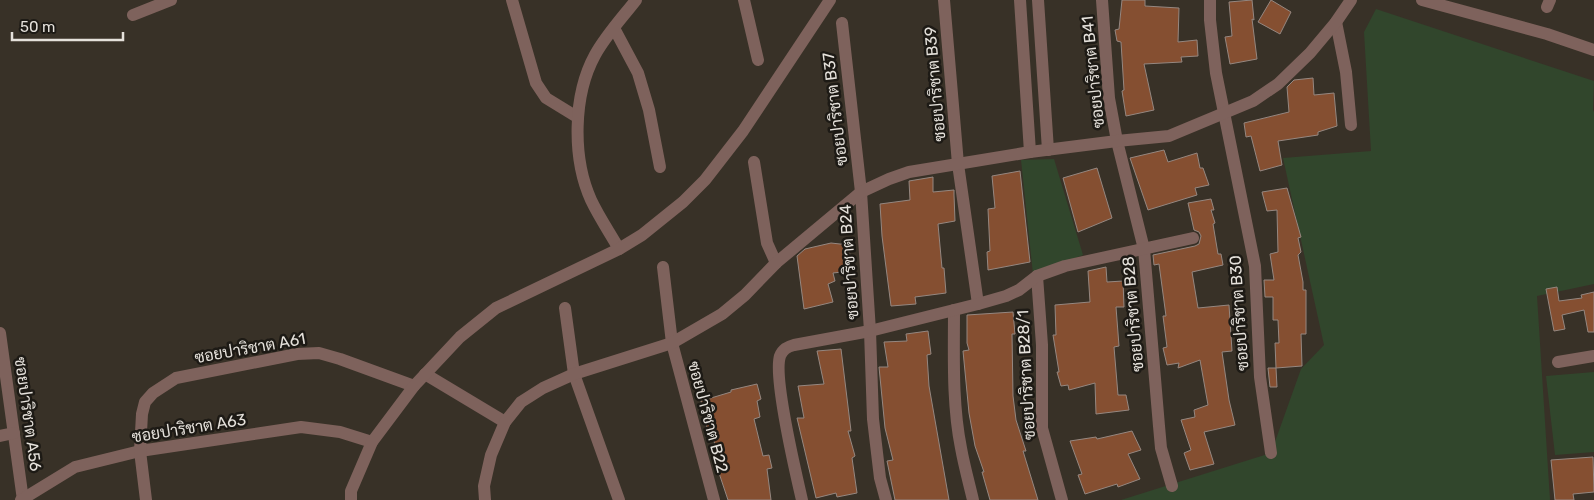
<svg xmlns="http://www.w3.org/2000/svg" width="1594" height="500" font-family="Rubik,Sarabun,sans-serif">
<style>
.green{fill:#31462c}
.building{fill:#854f31;stroke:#958780}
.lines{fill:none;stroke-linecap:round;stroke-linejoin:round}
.minor{stroke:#7e625c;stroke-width:12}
.labels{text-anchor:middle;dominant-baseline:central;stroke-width:5;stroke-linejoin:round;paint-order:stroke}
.street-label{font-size:16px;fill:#e5e1db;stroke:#1d1a15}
</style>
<rect width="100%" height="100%" fill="#383127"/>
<!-- green -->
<g class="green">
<path d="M1376,9L1594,81L1593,110L1594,112V284L1537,296L1550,500H1121L1271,453L1301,369L1324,345L1283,158L1371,151L1364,32Z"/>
<path d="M1054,159L1083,255L1033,274L1021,160Z"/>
<path d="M1594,372V452L1555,455L1546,376Z"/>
</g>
<!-- building -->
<g class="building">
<path d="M1122,0H1145V6L1179,8L1178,42L1197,40L1198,56L1181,57L1182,62L1144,64L1154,110L1126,116L1122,91L1124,90L1121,42L1117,41L1115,30L1119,29Z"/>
<path d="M1252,0L1254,20L1252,19L1257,59L1230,64L1225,37L1232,36L1229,2Z"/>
<path d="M1271,0L1291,12L1280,34L1258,22Z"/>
<path d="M1313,78L1314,95L1334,93L1337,126L1318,132V135L1278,141L1282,165L1260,171L1251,136L1246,137L1244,123L1289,112L1287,87L1294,80Z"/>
<path d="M1164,150L1168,162L1197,153L1200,168H1203L1209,185L1195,188L1197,195L1148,210L1130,158Z"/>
<path d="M1097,168L1112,218L1078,232L1063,178Z"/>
<path d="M1020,171L1030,262L988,270L987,252L990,251L988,209L995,208L992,176Z"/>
<path d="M933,177V192L954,190V195L955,221L938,224L942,268H944L946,293L915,297L916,304L891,306L882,236L880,204L910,200L909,181Z"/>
<path d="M1287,188L1301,237L1298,238L1301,252L1298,255L1303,282V290H1306V334H1301L1302,366L1276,368L1275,343H1279L1278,320H1273V297H1265L1264,280H1274L1270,254L1278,252L1277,210L1267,211L1262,192Z"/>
<path d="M1211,199L1214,210H1211L1215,223L1213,224L1218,254H1221L1223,265L1192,272L1198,308L1229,305L1232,351L1222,352L1229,400L1235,425L1204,432L1214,464L1190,470L1184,453L1191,450L1181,420L1195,417L1194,410L1208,405L1200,360L1178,368L1179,363L1167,365L1163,348L1167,347L1163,316H1166L1159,264L1154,265L1153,255L1195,246L1199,244L1201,236L1199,232L1194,230L1188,203Z"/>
<path d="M831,243L849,245L851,271L833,273L835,281L828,284L833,302L804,309L797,256L805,249Z"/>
<path d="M1106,267L1107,282L1123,281L1124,307H1116L1119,346L1114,347L1118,395H1126L1129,410L1096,414L1095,383L1069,390L1068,385L1061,386L1057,372H1059L1053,335H1056L1055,305L1090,302L1088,271Z"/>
<path d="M1557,287L1559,301L1582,298L1581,295L1594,292V332H1588L1584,310L1562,315L1565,329L1554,331L1546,289Z"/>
<path d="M1013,312L1015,334H1012L1013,396L1016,420L1026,451H1023L1038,500H990L982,472H984L975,446L969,413L963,351L969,350L967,343V315Z"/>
<path d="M928,331L931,354L927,355L929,386L949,500H895L887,461L893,460L885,428L879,367H888L884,342L907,341L906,334Z"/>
<path d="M841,349L851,431H848L855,456L852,458L857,493L837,497L836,493L816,498L797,418H804L798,386L824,384L817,351Z"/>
<path d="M1268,368H1276L1277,387H1270Z"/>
<path d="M757,384L761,399L757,401L760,417L754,419L763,456L769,455L772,468L767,469L771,500H728L718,470L722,469L711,431L708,432L701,401L731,392V390Z"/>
<path d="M1132,431L1141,450L1128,454L1140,479L1118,487L1117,484L1085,494L1078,475L1082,474L1070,441L1096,437L1097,439Z"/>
<path d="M1593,457L1594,492L1573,494L1574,500H1555L1551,460Z"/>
</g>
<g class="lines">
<!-- minor -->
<g class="minor">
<path d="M512,0L536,83L546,98L577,117"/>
<path d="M744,0L758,60"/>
<path d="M944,0L958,164L978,304"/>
<path d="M1020,0L1030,152"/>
<path d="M1038,0L1048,150"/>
<path d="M1102,0L1109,98L1117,141L1144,249L1159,426L1161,448L1172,486"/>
<path d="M1210,0V20L1216,73L1255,266L1260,377L1271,453"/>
<path d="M1422,0L1547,34L1594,50"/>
<path d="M1547,7L1550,0"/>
<path d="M133,15L171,0"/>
<path d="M1336,22L1346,72L1351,125"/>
<path d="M842,23L861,192L870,331L873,419L880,478L886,500"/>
<path d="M614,28L638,73L649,110L660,167"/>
<path d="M754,162L767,243L776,263"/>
<path d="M619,249C610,233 599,217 591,200C572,158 573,95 595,55C606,35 622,18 636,0"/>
<path d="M663,267L672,343L714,500"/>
<path d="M1037,276L1042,345V428L1062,500"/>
<path d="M565,308L574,374L619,500"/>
<path d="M954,310C954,356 952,403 961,448C964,465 969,483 973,500"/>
<path d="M0,333L23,500"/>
<path d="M1558,362L1594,356"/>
<path d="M425,374L505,422"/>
<path d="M0,436L14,433"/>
<path d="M21,500L75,467L140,451L301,427L340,432L372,442"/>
<path d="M146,500L140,451L142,414L145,402L153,393L176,378L297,354L319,353L340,359L414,386"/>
<path d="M351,500V491L372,442L414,386L460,337L496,308L619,249L642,235L683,202L705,180L743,131L830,0"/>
<path d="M485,500L484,486L491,455L505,422L521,402L543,388L574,374L672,343L722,314L745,295L776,263L861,192L889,179L909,172L1030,152L1117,141L1169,136L1253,101L1278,84L1310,53L1336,22L1351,0"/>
<path d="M802,500C796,474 773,377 780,356C783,349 787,347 794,345L870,331L978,304L1006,296L1019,290L1037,276L1065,266L1193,238"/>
</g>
</g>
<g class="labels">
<!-- street labels -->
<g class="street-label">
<text transform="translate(1093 72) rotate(-96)">ซอยปาริชาต B41</text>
<text transform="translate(935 84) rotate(-95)">ซอยปาริชาต B39</text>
<text transform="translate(835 109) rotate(-97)">ซอยปาริชาต B37</text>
<text transform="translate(849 262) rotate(-94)">ซอยปาริชาต B24</text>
<text transform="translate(1239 313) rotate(-94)">ซอยปาริชาต B30</text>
<text transform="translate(1133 314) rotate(-95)">ซอยปาริชาต B28</text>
<text transform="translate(250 348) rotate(-10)">ซอยปาริชาต A61</text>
<text transform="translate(1026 375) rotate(-93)">ซอยปาริชาต B28/1</text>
<text transform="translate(28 414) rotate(82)">ซอยปาริชาต A56</text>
<text transform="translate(708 417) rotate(75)">ซอยปาริชาต B22</text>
<text transform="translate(189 428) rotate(-9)">ซอยปาริชาต A63</text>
</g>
</g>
<!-- scale -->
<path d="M12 32v8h111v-8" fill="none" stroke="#e5e1db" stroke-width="2.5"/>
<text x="20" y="32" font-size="15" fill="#e5e1db" stroke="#1d1a15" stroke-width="4" paint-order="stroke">50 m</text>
</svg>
